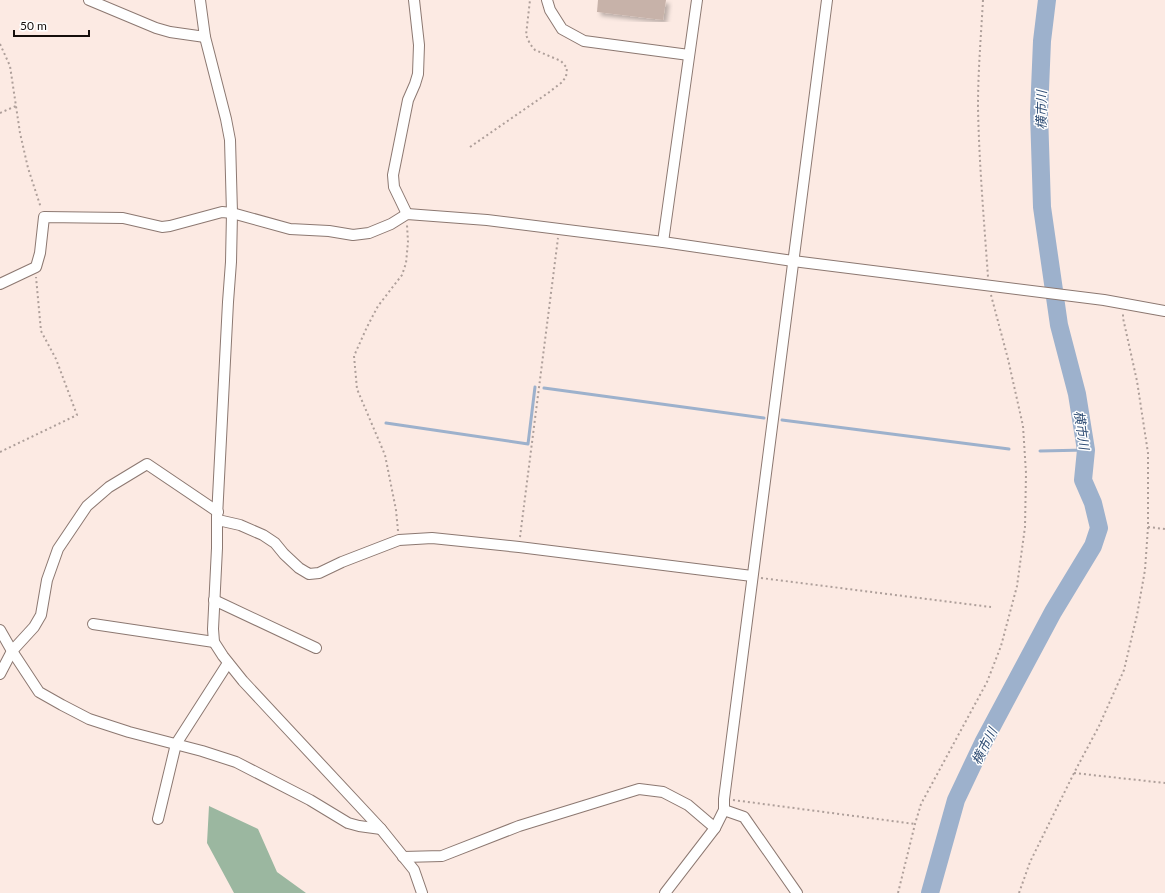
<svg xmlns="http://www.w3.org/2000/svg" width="1165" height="893" font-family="Lato,'Noto Sans JP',sans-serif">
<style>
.forest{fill:#9bb7a0}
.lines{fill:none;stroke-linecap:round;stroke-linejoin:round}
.stream{stroke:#9db1cc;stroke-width:3}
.river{stroke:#9db1cc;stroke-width:18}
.building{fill:#c7b2a9;filter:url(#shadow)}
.minor-casing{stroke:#8c7871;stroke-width:12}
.path{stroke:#ae9f9a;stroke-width:2;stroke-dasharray:2 3;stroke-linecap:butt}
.minor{stroke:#fff;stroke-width:10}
.labels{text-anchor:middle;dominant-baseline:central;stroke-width:3;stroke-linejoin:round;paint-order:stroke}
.water-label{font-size:13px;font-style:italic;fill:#2f4d74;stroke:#fff}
</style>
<defs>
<filter id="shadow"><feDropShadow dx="3.5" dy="3.5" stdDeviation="2" flood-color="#0004"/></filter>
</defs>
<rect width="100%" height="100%" fill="#fceae3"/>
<!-- forest -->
<path class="forest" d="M209,806L258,829L277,872L306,893H234L207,843Z"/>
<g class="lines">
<!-- stream -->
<g class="stream">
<path d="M544,388L764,418"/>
<path d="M782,420L1009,449"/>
<path d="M386,423L528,444L535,387"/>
<path d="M1040,451L1086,450"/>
</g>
<!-- river -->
<path class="river" d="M930,893L956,800L983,743L1053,612L1093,546L1099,528L1093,503L1083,480L1086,450L1077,394L1059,325L1042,207L1039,113L1042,41L1047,0"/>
</g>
<!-- building -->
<path class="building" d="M598,0H666L663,20L597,12Z"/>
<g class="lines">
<defs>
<g id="minor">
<path d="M89,0L156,28L170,32L205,37"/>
<path d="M200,0L205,37L226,119L230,140L232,213L231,262L228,302L217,517V548L213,629L214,642L223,656L243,681L381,829L414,870L422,893"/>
<path d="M547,0L550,10L562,29L584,41L689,55"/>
<path d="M407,214L394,187L393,175L408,100L415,84L418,74L419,45L414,0"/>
<path d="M663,242L697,0"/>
<path d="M0,284L36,267L40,253L44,217L123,218L162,227L170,226L222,212L232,213L290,229L329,231L353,235L369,233L391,224L407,214L487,220L663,242L793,261L1104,300L1165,311"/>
<path d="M218,520L240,525L263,535L275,543L284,554L299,568L309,574L319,573L342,562L399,540L432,538L519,547L752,576"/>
<path d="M214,600L316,648"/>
<path d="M93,624L214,642"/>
<path d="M0,630L12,651L39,692L62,705L89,719L129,732L202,751L236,762L310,800L348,823L359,826L381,829"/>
<path d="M0,674L12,651L34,627L41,615L47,580L58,549L87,506L109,487L147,464L218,512"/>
<path d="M724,810L744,817L797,893"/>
<path d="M158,819L176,744L228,663"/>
<path d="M403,857L442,856L519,826L639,789L663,792L688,805L715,828"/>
<path d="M665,893L715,828L724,810V799L827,0"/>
</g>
</defs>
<!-- minor casing -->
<use href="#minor" class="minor-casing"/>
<!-- path -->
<g class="path">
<path d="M983,0C981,36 978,71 978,106C979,163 984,220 988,277"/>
<path d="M0,44L10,66L20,133L28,168L41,208"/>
<path d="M0,113L16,106"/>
<path d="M470,147L548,93L561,83L566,77L567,68L561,61L535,50L530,44L526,35L530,0"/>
<path d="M0,452L77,415L56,359L41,331L36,277"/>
<path d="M1148,527L1165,529"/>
<path d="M398,531L396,510L385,455L357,389L354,356L367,327L378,306L402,275L406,263L408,242L407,225"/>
<path d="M520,537L558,238"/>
<path d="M761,578L991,607"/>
<path d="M1074,773L1165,783"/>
<path d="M733,800L915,824"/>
<path d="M898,893L915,824L921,804L987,682L1001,646L1017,586L1025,527L1026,473L1023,426L1008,359L991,295"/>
<path d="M1019,893L1030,862L1074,773L1099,726L1124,670L1137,615L1145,570L1148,527V453L1137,381L1123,318V313"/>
</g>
<!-- minor -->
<use href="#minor" class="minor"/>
</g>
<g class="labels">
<!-- water labels -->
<g class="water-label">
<text transform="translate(1041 110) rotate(-89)">横市川</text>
<text transform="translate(1082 430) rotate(82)">横市川</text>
<text transform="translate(984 746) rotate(-63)">横市川</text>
</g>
</g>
<!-- scale -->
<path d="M14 30v6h75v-6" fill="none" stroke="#150e0b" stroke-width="2"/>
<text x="20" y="30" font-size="12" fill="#150e0b" stroke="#ffffff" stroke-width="3" paint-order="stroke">50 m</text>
</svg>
